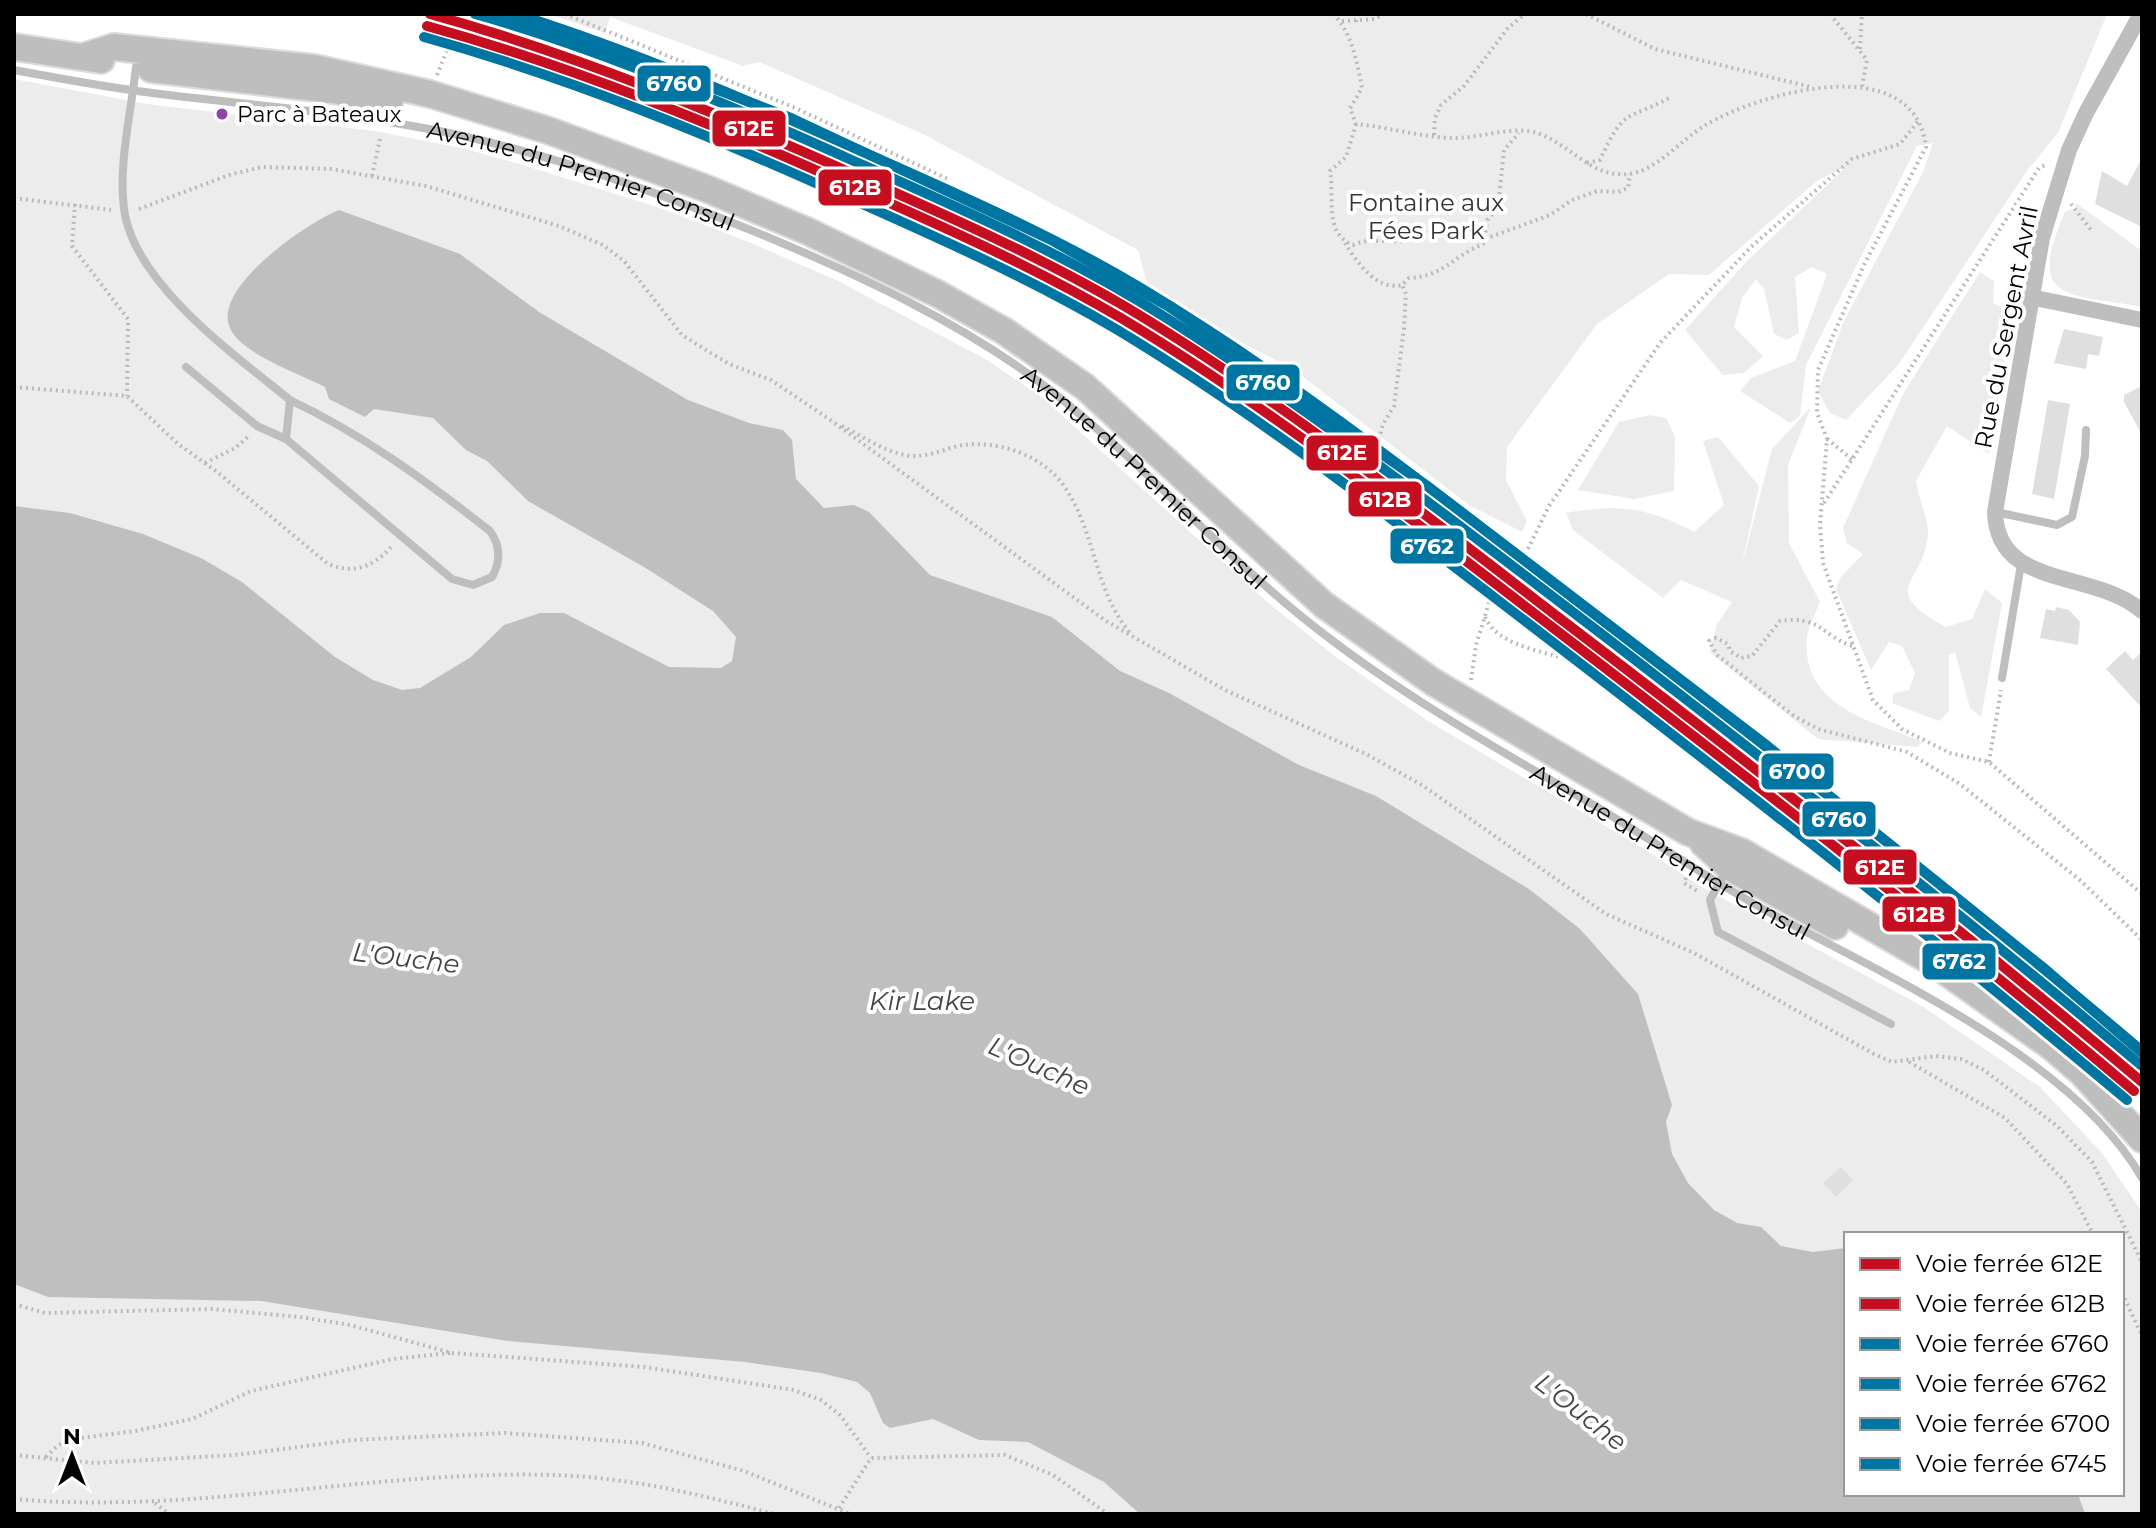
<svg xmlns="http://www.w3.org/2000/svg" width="2156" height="1528" font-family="Montserrat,sans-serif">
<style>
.green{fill:#ececec;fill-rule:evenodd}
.water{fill:#bfbfbf}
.building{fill:#dfdfdf}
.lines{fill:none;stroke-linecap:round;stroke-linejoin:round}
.primary-casing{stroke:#dbdbdb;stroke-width:30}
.path{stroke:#b9b9b9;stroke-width:4;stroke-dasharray:2 4;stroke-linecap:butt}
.service{stroke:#bebebe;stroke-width:8}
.minor{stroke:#bebebe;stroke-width:16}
.primary{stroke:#bebebe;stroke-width:26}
.rail-1-casing{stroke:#fff;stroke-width:16}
.rail-2-casing{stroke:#fff;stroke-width:16}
.rail-3-casing{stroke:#fff;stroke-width:16}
.rail-4-casing{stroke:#fff;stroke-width:16}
.rail-5-casing{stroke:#fff;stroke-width:16}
.rail-6-casing{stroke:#fff;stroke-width:16}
.rail-1{stroke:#c50e1f;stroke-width:10}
.rail-2{stroke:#c50e1f;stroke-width:10}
.rail-3{stroke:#0075a1;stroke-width:10}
.rail-4{stroke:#0075a1;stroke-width:10}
.rail-5{stroke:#0075a1;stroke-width:10}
.rail-6{stroke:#0075a1;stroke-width:10}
.bus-dot{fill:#8e44ad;stroke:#fff;stroke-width:3}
.labels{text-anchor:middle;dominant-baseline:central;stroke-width:8;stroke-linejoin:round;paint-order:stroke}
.bus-label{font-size:22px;fill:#000;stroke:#fff;text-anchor:start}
.street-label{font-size:24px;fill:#000;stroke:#fff}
.park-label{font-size:24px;fill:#333;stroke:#fff}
.water-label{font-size:26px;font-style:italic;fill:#444;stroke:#fff}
.line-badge{stroke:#fff;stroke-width:3}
.badge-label{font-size:22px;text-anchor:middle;font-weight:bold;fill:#fff}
</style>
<rect width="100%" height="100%" fill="#fff"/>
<!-- green -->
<g class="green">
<path d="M548,14H2107L2058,133L2026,172L1899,364L1846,420L1830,413L1818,391L1844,321L1923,172L1933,143L1917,146L1806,365L1800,416L1790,423L1740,391L1751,378L1795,361L1827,274L1812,267L1795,277L1799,333L1787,340L1774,334L1764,289L1756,279L1742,298L1734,327L1763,356L1744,373L1723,375L1685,330L1746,262L1846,167L1818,180L1709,275L1669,274L1597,324L1507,447L1506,480L1527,521L1522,532L1469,505L1293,369L1150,295L1138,250L923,134L759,62L743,66L610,17L605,33Z"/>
<path d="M14,79L147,104L375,131L466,149L523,165L660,208L749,242L838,281L987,360L1044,399L1266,601L1336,657L1428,721L1641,847L1700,886L1922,1006L2040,1087L2102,1153L2142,1212V1514H14ZM1846,1234H2122V1494H1846Z"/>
<path d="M2076,203L2142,251V307C2067,293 2025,303 2065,212L2075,208Z"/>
<path d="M1980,272L1994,281L1993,303L2012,312L1989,454L1947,426L1916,481C1918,498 1929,519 1928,536C1923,585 1876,589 1946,627L1972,619L1985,589L2002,603L1981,717L1970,708L1955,652L1949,655V711L1939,721L1892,703L1894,693L1909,690L1915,673L1902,646L1889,642L1871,670L1836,589L1840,578L1863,554L1847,543L1843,528L1903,394Z"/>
<path d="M1811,407L1788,465L1789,543L1820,602C1816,613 1808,626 1807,638C1801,706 1872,722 1922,741L1918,747L1818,739L1710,652L1717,624L1732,602L1681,580L1663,598L1573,530L1566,513C1618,504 1647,507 1694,532L1724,505L1703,441L1718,437L1759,486L1741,569L1772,449Z"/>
<path d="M1650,415L1666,418L1675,437L1674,491L1634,499L1578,490L1619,422Z"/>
</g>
<!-- water -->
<path class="water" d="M339,210L460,254L539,312L688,400L749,423L783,430L792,440L796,479L824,508L854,505L869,512L930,575L1052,617L1120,671L1169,693L1299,765L1376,796L1529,889L1580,929L1638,994L1672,1105L1666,1122L1672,1154L1688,1183L1714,1210L1737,1223L1761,1227L1781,1246L1813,1252L1846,1248V1494H2078L2085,1514H1140L1104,1482L1028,1442L979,1440L933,1419L890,1428L883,1423L870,1393L857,1382L821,1373L745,1362L508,1341L261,1301L48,1297L14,1284V506L70,513L143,534L201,558L242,582L335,657L373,680L402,690L420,688L471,657L504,625L540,613H564L669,667L721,668L732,661L736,637L713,611L644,567L528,501L487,461L466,450L433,418L374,409L365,417L329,399L325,387C300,374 244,355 231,330C208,290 308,222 339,210Z"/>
<!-- building -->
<g class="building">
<path d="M2142,158V227L2095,204L2102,171L2127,186Z"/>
<path d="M2064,329L2103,337L2099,356L2088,354L2086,369L2054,363Z"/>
<path d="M2142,386V435L2124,402V395Z"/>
<path d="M2048,400L2070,404L2054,499L2032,494Z"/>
<path d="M2056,607L2069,610L2080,622L2078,645L2040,638L2046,609L2055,611Z"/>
<path d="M2125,651L2133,660L2142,652V708L2106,669Z"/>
<path d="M1841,1167L1853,1180L1836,1197L1823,1183Z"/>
</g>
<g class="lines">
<defs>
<g id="primary">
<path d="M14,47L101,60"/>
<path d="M86,56L114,47L314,68L430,94L547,130L705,188L807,231L938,294L1004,331L1085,387L1324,605L1433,682L1688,832L1742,852L1932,962L2052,1047L2082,1073L2142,1139"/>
<path d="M151,69L333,90L390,100"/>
<path d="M1703,843L1729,867L1835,926"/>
</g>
</defs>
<!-- primary casing -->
<use href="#primary" class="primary-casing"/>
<!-- path -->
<g class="path">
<path d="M565,14L793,107L950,180"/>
<path d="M1333,14C1351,30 1358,65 1362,88L1350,108L1356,124C1388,127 1420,137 1452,138C1478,139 1512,125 1537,133C1571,144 1590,178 1628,174C1655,172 1681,140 1704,126C1758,93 1914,48 1926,147L1864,265L1818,370L1817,413L1827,439L1820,525L1823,563L1873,700L1902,729L1950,753L1989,762L2142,894"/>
<path d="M1586,14L1655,49L1811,87"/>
<path d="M1830,14L1867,60L1862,86"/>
<path d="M1342,21L1375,19L1383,14"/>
<path d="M1356,22L1357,14"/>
<path d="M1860,49L1862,14"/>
<path d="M437,75L451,40"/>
<path d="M1356,124L1346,157L1330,171C1335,197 1323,233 1353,245C1380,233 1407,252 1432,230"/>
<path d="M1434,135L1435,118L1441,105L1464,86L1508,28L1525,14"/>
<path d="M1587,163L1600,160C1625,106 1625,122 1671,97"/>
<path d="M372,176L380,139"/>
<path d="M14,198L111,210"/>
<path d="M75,204L72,246L128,319L127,396"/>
<path d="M2071,204L2091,230"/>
<path d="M139,209L229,175L262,167L331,169L426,186L559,226L603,245L624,261L682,335L729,364L771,380L829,419L1106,621L1227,691L1368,755L1422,785L1606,914L1694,953L1874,1054L1892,1062L1936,1056L1961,1059L1984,1070L2057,1126L2092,1162L2142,1262"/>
<path d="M1485,239L1550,215L1572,200L1597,191L1618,192L1628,188L1630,174"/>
<path d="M1345,243C1357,262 1376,291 1402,285"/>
<path d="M14,387L127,396L178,444L216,471L328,564C354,575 375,566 393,545"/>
<path d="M842,426C864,437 890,456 915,456C931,456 947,448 963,445C1001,440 1046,457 1066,489C1096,534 1095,593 1131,634"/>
<path d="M1827,439L1853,460"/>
<path d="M205,463L235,448L250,435"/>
<path d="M1368,480L1383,424L1394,406L1404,328L1406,294L1402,285L1409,278C1445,276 1453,256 1483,244L1488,219L1496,210L1499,198L1504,150L1519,133"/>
<path d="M1824,503L2039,168L2047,164"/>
<path d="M1528,549L1549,506L1660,343L1751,247L1852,159L1900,144L1919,120"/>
<path d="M1485,617C1500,650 1553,651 1582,665C1622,683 1655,712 1687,740"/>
<path d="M1852,646C1821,635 1820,615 1780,621L1752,656L1741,658L1730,651L1728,644L1716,638L1709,641L1717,655L1794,716L1818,729L1907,752L1960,784L2081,881L2142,940"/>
<path d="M1471,680L1476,645L1493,590"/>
<path d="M1989,762L2001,690"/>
<path d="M1686,878L1684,883L1699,892"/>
<path d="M1909,1062L2005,1118L2067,1184L2093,1234"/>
<path d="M2122,1293L2142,1336"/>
<path d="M14,1304L45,1313L212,1309L300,1317L350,1325L452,1353L644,1367L794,1390L821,1400L840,1415L871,1458"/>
<path d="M14,1455L94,1463L235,1455L353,1440L505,1433L642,1443L744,1471L850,1514"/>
<path d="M46,1457L57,1446L72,1439L135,1431L192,1419L251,1391L393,1359L450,1353"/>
<path d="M14,1499C194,1515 373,1470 553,1475C629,1477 702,1495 774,1514"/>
<path d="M155,1503L169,1514"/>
<path d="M839,1508L871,1458L1005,1455L1053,1475L1108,1514"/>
</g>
<!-- service -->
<g class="service">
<path d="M136,67C131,114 117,168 125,215C139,287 236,356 290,400L286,439"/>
<path id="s1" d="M14,70C62,79 111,88 160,94C250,105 340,112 429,129C540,150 653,190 758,233C859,275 963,323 1050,390C1144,463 1222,555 1316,628C1404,697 1501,751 1597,807C1653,841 1707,878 1765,910C1884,975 2073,1058 2142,1178"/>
<path d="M186,367L257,426L286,439L452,579L473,585L492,577C501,561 500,545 490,531C426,481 364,435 290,400"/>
<path d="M1996,512L2057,525L2072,517L2085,456L2086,430"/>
<path d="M2002,678L2021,564"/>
<path d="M1722,878L1710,900L1718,932L1891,1024"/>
</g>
<!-- minor -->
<g class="minor">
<path d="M2141,14L2086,113L2069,150L2042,238L1995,512C1997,590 2093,569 2142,611"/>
<path d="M2031,297L2142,320"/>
</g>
<!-- primary -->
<use href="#primary" class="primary"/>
<defs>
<path id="rail-1" d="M430,14C578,55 720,114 860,177C950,217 1041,257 1126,307C1278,398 1418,509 1558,617C1756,768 1952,921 2142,1082"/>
<path id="rail-2" d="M427,26C575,67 716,125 856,188C946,228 1036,268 1121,318C1273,409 1412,520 1552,627C1749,778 1945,931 2134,1091"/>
<path id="rail-3" d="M475,14C606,51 732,106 856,162C962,209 1069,256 1168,319C1322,417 1466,531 1612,642C1791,780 1969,920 2142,1066"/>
<path id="rail-4" d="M424,37C571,78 712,136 851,199C941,239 1031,279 1116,329C1267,420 1406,530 1546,637C1742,788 1937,940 2127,1100"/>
<path id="rail-5" d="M516,14C637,52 754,103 870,155C962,196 1054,236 1141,288C1294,380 1435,492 1577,601C1768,747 1958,895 2142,1051"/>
<path id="rail-6" d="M504,14L629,56L791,118L1051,240L1169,307L1426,485L1765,744L2045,969L2142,1053"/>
</defs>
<!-- rail-1 casing -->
<use href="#rail-1" class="rail-1-casing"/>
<!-- rail-2 casing -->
<use href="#rail-2" class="rail-2-casing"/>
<!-- rail-3 casing -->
<use href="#rail-3" class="rail-3-casing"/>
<!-- rail-4 casing -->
<use href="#rail-4" class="rail-4-casing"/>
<!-- rail-5 casing -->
<use href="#rail-5" class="rail-5-casing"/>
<!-- rail-6 casing -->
<use href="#rail-6" class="rail-6-casing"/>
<!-- rail-1 -->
<use href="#rail-1" class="rail-1"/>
<!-- rail-2 -->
<use href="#rail-2" class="rail-2"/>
<!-- rail-3 -->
<use href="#rail-3" class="rail-3"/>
<!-- rail-4 -->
<use href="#rail-4" class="rail-4"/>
<!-- rail-5 -->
<use href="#rail-5" class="rail-5"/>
<!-- rail-6 -->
<use href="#rail-6" class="rail-6"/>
</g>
<!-- markers -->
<circle class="bus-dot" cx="222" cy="114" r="7"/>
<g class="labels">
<!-- bus labels -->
<g class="bus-label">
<text x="237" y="114">Parc à Bateaux</text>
</g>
<!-- street labels -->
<g class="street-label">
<text stroke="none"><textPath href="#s1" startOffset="578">Avenue du Premier Consul</textPath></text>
<text transform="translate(2006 327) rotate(-79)">Rue du Sergent Avril</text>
<text stroke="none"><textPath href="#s1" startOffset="1226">Avenue du Premier Consul</textPath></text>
<text stroke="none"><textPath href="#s1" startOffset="1874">Avenue du Premier Consul</textPath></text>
</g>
<!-- park labels -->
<g class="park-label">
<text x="1426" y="202">Fontaine aux<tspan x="1426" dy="28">Fées Park</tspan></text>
</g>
<!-- water labels -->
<g class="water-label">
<text transform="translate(406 958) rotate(7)">L'Ouche</text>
<text x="922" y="1001">Kir Lake</text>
<text transform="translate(1039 1066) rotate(24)">L'Ouche</text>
<text transform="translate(1581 1412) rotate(38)">L'Ouche</text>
</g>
</g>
<g class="line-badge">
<rect x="636" y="64" width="76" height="39" rx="8" fill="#0075a1"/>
<rect x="711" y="109" width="76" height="39" rx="8" fill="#c50e1f"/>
<rect x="817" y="168" width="76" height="39" rx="8" fill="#c50e1f"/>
<rect x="1225" y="363" width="76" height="39" rx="8" fill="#0075a1"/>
<rect x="1305" y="434" width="75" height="38" rx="8" fill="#c50e1f"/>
<rect x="1347" y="480" width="76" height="38" rx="8" fill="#c50e1f"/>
<rect x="1389" y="527" width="76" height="38" rx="8" fill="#0075a1"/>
<rect x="1760" y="752" width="75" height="39" rx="8" fill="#0075a1"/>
<rect x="1801" y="800" width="76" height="38" rx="8" fill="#0075a1"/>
<rect x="1842" y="848" width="76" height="38" rx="8" fill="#c50e1f"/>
<rect x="1881" y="895" width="76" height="38" rx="8" fill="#c50e1f"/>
<rect x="1921" y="942" width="76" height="39" rx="8" fill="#0075a1"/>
</g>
<g class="badge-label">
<text x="674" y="91">6760</text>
<text x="749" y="136">612E</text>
<text x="855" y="195">612B</text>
<text x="1263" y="390">6760</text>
<text x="1342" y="460">612E</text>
<text x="1385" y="507">612B</text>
<text x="1427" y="554">6762</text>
<text x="1797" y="779">6700</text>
<text x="1839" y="827">6760</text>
<text x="1880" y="875">612E</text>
<text x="1919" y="922">612B</text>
<text x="1959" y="969">6762</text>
</g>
<!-- border -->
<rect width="2156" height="1528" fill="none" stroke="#000000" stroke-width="32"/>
<!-- legend -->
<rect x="1844" y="1232" width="280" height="264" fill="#ffffff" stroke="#999999" stroke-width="2"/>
<rect x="1860" y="1258" width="40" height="12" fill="#c50e1f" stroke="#999999" stroke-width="2"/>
<text x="1916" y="1272" font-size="24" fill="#000000">Voie ferrée 612E</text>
<rect x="1860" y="1298" width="40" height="12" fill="#c50e1f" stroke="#999999" stroke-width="2"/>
<text x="1916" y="1312" font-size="24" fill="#000000">Voie ferrée 612B</text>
<rect x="1860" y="1338" width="40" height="12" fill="#0075a1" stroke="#999999" stroke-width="2"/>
<text x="1916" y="1352" font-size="24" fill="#000000">Voie ferrée 6760</text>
<rect x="1860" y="1378" width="40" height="12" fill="#0075a1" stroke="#999999" stroke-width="2"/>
<text x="1916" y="1392" font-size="24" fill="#000000">Voie ferrée 6762</text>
<rect x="1860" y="1418" width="40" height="12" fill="#0075a1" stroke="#999999" stroke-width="2"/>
<text x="1916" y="1432" font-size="24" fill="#000000">Voie ferrée 6700</text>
<rect x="1860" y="1458" width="40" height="12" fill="#0075a1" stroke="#999999" stroke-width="2"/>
<text x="1916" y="1472" font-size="24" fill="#000000">Voie ferrée 6745</text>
<!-- north arrow -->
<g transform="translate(72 1456)" stroke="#ffffff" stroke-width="6" paint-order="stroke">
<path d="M0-6L14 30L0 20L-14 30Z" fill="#000000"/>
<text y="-12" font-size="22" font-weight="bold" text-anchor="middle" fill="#000000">N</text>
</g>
</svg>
